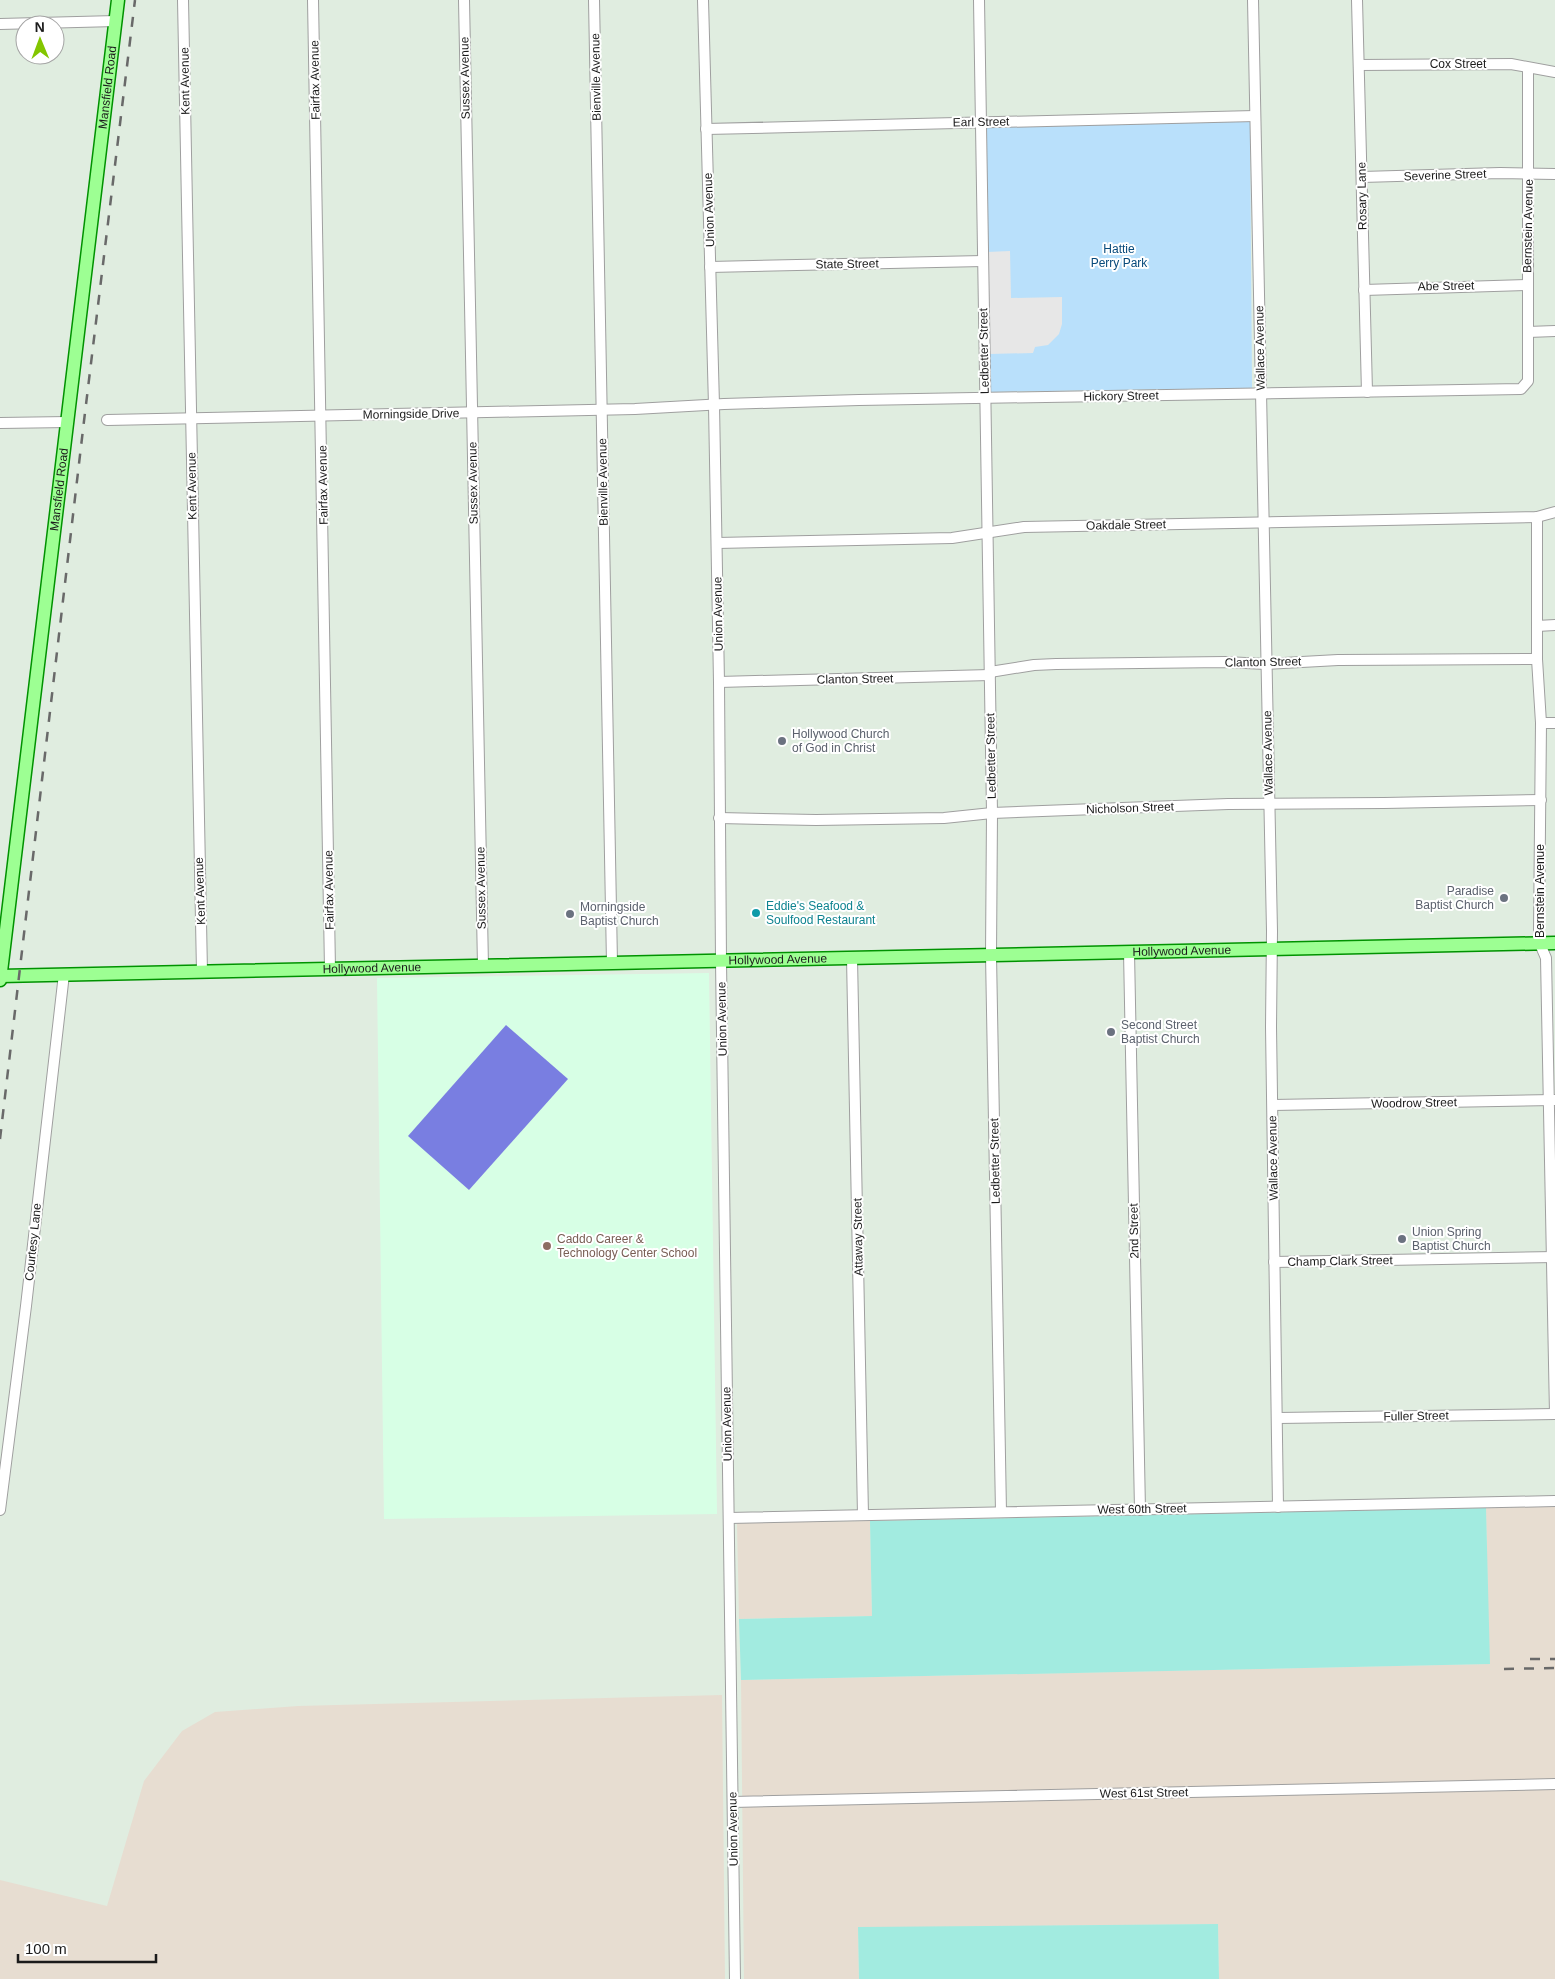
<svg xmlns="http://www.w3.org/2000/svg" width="1555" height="1979" font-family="Arial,sans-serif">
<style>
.industrial{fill:#e7ddd1}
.education{fill:#d7ffe5}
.grass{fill:#a2ebe0}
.park{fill:#b9e0fb}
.pitch{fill:#797ee1}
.parking{fill:#e7e7e7}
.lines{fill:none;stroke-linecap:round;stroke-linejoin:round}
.minor-casing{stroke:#9f9f9f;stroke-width:12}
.major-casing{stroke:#009201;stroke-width:15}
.minor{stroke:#fff;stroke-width:10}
.major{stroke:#9dff93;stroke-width:12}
.rail{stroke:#696969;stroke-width:2.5;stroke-dasharray:10 10;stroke-linecap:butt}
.worship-dot{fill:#6b7280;stroke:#fff;stroke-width:2}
.culture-dot{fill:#0f9aa8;stroke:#fff;stroke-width:2}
.education-dot{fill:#8d6e63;stroke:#fff;stroke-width:2}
.labels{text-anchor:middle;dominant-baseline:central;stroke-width:4;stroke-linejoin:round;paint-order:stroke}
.street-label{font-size:12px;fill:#1b1b1b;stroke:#fff}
.park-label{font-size:12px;fill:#074a7b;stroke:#fff}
.worship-label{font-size:12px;fill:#5b616d;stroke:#fff;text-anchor:start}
.culture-label{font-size:12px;fill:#0d838f;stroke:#fff;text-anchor:start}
.education-label{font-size:12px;fill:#785e54;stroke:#fff;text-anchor:start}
</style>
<rect width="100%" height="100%" fill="#e0ede0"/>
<!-- industrial -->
<g class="industrial">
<path d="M1555,1506V1979H1219L1218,1924L858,1928L859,1979H744L741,1680L1489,1664L1486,1508Z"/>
<path d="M870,1521L872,1616L739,1619L737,1523Z"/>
<path d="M722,1695L725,1979H0V1880L107,1906L144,1781L182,1731L215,1712L298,1706Z"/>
</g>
<!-- education -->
<path class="education" d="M709,973L717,1514L384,1519L377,978Z"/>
<!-- grass -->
<g class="grass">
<path d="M1486,1508L1490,1664L741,1680L739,1619L872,1616L870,1521Z"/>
<path d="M1218,1924L1219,1979H859L858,1927Z"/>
</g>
<!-- park -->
<path class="park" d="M1250,120L1252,388L990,392L985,127Z"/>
<!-- pitch -->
<path class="pitch" d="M506,1025L568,1079L469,1190L408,1136Z"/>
<!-- parking -->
<path class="parking" d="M1010,251L1011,298L1062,297V324L1059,334L1048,345L1035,347L1033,353L989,354L987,252Z"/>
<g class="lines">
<defs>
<g id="minor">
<path d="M183,0L202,972"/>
<path d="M313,0L330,969"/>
<path d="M464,0L483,966"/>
<path d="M594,0L612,963"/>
<path d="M703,0L714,405L719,682L721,961L735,1979"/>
<path d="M979,0L992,813L991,955L1001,1512"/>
<path d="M1253,0L1272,931L1271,1027L1278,1507"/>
<path d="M1357,0L1367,392"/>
<path d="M0,24L116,21"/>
<path d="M1359,65L1511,64L1555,72"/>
<path d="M706,129L1255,116"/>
<path d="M1362,177L1500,173L1555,174"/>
<path d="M710,267L983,261"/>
<path d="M1364,290L1527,285"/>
<path d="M1528,332L1555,331"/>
<path d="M107,420L635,409L724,404L859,400L1521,389L1528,381V68"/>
<path d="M0,423L68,422"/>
<path d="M1537,517V659L1541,723L1539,931L1540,944L1546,958L1555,1414"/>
<path d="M717,543L952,538L1024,527L1537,517L1555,512"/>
<path d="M1537,626L1555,625"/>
<path d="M990,672L1034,665L1056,664L1225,662L1266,664L1338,660L1537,659"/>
<path d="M719,682L990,675"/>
<path d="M1541,723H1555"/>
<path d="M719,818L816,820L944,818L992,813L1228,804L1384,803L1541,800"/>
<path d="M1129,952L1140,1510"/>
<path d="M852,958L863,1515"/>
<path d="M1273,1105L1554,1100"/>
<path d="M1274,1262L1555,1257"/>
<path d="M1278,1418L1555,1414"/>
<path d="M0,1510L26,1306L64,974"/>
<path d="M729,1518L1555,1501"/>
<path d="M733,1802L1555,1784"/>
</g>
<g id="major">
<path id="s1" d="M0,976L1555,943"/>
<path id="s2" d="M0,980L118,0"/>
</g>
</defs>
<!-- minor casing -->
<use href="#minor" class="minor-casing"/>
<!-- major casing -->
<use href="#major" class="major-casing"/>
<!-- minor -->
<use href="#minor" class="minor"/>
<!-- major -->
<use href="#major" class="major"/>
<!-- rail -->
<g class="rail">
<path d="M0,1139L84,421L135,0"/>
<path d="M1530,1659H1555"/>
<path d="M1504,1669L1555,1668"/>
</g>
</g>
<!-- markers -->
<g class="worship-dot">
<circle cx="782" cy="741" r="5"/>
<circle cx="1504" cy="898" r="5"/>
<circle cx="570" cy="914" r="5"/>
<circle cx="1111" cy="1032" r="5"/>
<circle cx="1402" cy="1239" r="5"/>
</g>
<circle class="culture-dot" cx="756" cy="913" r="5"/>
<circle class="education-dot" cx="547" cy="1246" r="5"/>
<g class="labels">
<!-- street labels -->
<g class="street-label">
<text x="1458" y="64">Cox Street</text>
<text transform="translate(596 77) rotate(-91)">Bienville Avenue</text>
<text transform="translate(465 78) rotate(-91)">Sussex Avenue</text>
<text transform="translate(315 80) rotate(-91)">Fairfax Avenue</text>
<text transform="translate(185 81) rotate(-91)">Kent Avenue</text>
<text stroke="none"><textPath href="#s2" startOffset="899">Mansfield Road</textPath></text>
<text transform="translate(981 122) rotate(-1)">Earl Street</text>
<text transform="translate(1445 175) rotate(-2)">Severine Street</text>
<text transform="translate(1362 196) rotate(-91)">Rosary Lane</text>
<text transform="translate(709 210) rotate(-92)">Union Avenue</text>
<text transform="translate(1528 226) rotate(-89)">Bernstein Avenue</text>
<text transform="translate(847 264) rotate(-1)">State Street</text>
<text transform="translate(1446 286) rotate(-1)">Abe Street</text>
<text transform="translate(1260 348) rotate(-91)">Wallace Avenue</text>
<text transform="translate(984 351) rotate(-91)">Ledbetter Street</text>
<text transform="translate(1121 396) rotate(-1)">Hickory Street</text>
<text transform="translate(411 414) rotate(-1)">Morningside Drive</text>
<text transform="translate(603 482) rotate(-91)">Bienville Avenue</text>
<text transform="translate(473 483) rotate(-91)">Sussex Avenue</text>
<text transform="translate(323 485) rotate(-91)">Fairfax Avenue</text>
<text transform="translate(192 486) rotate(-91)">Kent Avenue</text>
<text stroke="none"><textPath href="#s2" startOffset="494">Mansfield Road</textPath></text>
<text transform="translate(1126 525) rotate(-1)">Oakdale Street</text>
<text transform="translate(718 614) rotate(-91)">Union Avenue</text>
<text transform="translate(1263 662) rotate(-1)">Clanton Street</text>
<text transform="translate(855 679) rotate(-1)">Clanton Street</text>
<text transform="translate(1268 753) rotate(-91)">Wallace Avenue</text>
<text transform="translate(991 756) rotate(-91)">Ledbetter Street</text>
<text transform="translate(1130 808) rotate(-2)">Nicholson Street</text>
<text transform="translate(481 888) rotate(-91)">Sussex Avenue</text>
<text transform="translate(329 890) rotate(-91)">Fairfax Avenue</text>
<text transform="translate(200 891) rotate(-92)">Kent Avenue</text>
<text transform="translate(1540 891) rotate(-90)">Bernstein Avenue</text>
<text stroke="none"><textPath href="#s1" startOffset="1182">Hollywood Avenue</textPath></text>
<text stroke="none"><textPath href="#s1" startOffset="778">Hollywood Avenue</textPath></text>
<text stroke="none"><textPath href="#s1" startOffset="372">Hollywood Avenue</textPath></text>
<text transform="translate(722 1019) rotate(-91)">Union Avenue</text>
<text transform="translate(1414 1103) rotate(-1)">Woodrow Street</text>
<text transform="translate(1273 1158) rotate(-91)">Wallace Avenue</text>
<text transform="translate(995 1161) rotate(-91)">Ledbetter Street</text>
<text transform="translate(1134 1231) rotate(-91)">2nd Street</text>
<text transform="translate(858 1237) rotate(-91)">Attaway Street</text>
<text transform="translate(33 1242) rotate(-84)">Courtesy Lane</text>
<text transform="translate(1340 1261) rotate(-1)">Champ Clark Street</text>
<text transform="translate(1416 1416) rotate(-1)">Fuller Street</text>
<text transform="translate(727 1424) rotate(-91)">Union Avenue</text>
<text transform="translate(1142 1509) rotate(-1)">West 60th Street</text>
<text transform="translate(1144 1793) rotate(-1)">West 61st Street</text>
<text transform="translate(733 1829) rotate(-91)">Union Avenue</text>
</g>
<!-- park labels -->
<g class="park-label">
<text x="1119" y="249">Hattie<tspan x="1119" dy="14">Perry Park</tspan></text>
</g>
<!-- worship labels -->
<g class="worship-label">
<text x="792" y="734">Hollywood Church<tspan x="792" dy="14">of God in Christ</tspan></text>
<text x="1494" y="891" text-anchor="end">Paradise<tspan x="1494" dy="14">Baptist Church</tspan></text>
<text x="580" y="907">Morningside<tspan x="580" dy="14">Baptist Church</tspan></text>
<text x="1121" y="1025">Second Street<tspan x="1121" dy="14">Baptist Church</tspan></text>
<text x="1412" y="1232">Union Spring<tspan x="1412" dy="14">Baptist Church</tspan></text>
</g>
<!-- culture labels -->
<g class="culture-label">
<text x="766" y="906">Eddie's Seafood &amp;<tspan x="766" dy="14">Soulfood Restaurant</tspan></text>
</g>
<!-- education labels -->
<g class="education-label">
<text x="557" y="1239">Caddo Career &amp;<tspan x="557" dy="14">Technology Center School</tspan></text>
</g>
</g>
<!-- north arrow -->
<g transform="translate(40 40) rotate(359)"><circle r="24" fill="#ffffff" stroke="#a4a4a4"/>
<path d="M0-4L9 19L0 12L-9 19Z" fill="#83c600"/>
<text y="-8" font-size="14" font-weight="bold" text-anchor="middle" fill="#1b1b1b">N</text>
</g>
<!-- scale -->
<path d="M18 1954v8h138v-8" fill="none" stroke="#1b1b1b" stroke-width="2.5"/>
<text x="25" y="1954" font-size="15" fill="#1b1b1b" stroke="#ffffff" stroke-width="4" paint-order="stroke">100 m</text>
</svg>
